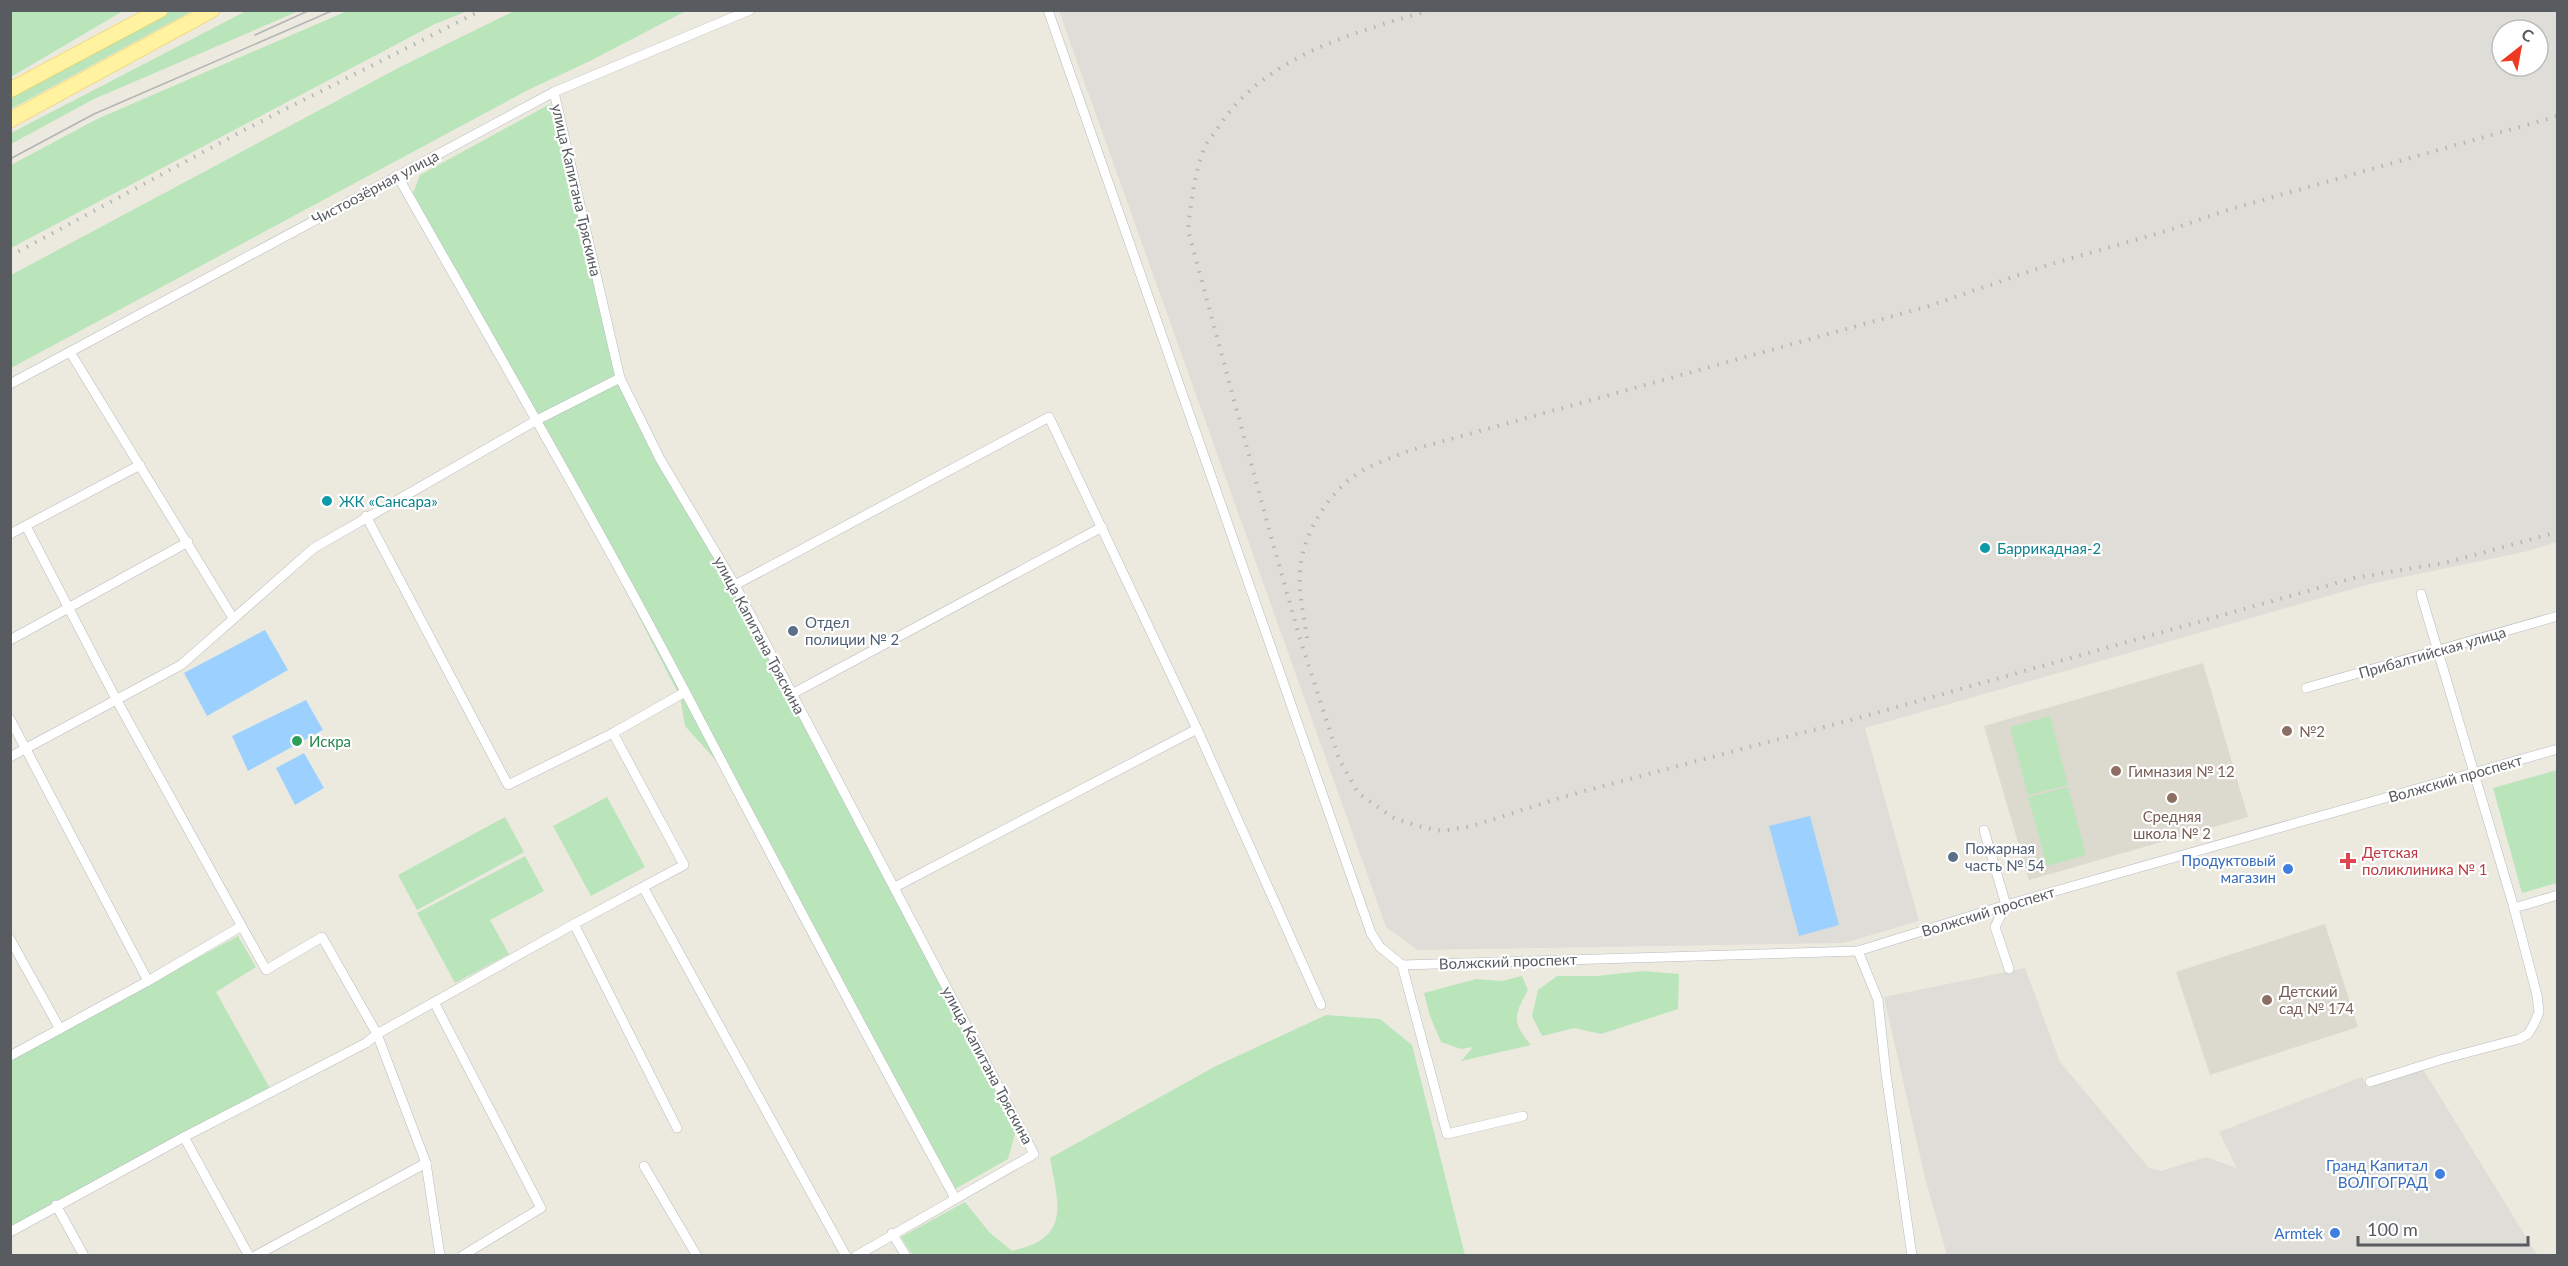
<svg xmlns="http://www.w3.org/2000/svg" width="2568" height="1266" font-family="Lato,sans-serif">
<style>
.industrial{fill:#dfddd7;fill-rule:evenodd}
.education{fill:#dcd9ce}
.green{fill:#bae5bb}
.water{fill:#9cd1ff}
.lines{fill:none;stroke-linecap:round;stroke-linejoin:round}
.minor-casing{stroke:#b7babf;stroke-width:10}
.primary-casing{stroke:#f5cc4f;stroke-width:16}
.minor{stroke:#fff;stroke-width:9}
.primary{stroke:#fff3a1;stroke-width:15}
.tram{stroke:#b3b4b4;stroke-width:1.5}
.rail{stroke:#b3b4b4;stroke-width:4;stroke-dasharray:1.5 8;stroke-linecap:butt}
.culture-dot{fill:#0f9aa8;stroke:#fff;stroke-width:2}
.service-dot{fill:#5c6f8a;stroke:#fff;stroke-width:2}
.education-dot{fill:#8d6e63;stroke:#fff;stroke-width:2}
.leisure-dot{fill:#2e9e5b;stroke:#fff;stroke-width:2}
.health-dot{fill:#e0444e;stroke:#fff;stroke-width:2}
.shop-dot{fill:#3f7fe0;stroke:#fff;stroke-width:2}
.labels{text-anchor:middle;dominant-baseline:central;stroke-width:4.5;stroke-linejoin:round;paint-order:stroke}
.street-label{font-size:15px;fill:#585c61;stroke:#fff}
.culture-label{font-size:15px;fill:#0d838f;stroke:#fff;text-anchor:start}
.service-label{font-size:15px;fill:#4e5e75;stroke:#fff;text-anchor:start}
.education-label{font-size:15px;fill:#785e54;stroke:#fff;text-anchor:start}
.leisure-label{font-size:15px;fill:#27864d;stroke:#fff;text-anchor:start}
.health-label{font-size:15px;fill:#be3a42;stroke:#fff;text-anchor:start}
.shop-label{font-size:15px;fill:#366cbe;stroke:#fff;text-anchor:end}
</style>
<rect width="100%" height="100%" fill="#eceadf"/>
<!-- industrial -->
<g class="industrial">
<path d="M1059,11H2557V542L2524,552L2370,584L1865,728L1919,921L1844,943L1418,950L1386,927ZM2502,30H2538V66H2502Z"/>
<path d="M2025,968L2060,1062L2149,1168L2161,1171L2206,1157L2237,1168L2219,1132L2362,1077L2367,1088L2423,1069L2537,1255H1947L1925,1178L1884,997Z"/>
</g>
<!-- education -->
<g class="education">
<path d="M2203,663L2248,817L2029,880L1984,726Z"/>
<path d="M2325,924L2358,1027L2210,1075L2176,972Z"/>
</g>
<!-- green -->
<g class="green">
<path d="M11,10H123V11L11,77Z"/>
<path d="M171,11H192L11,109L10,97Z"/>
<path d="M246,11H299L94,99L11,144V133Z"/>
<path d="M347,11H468L435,24L11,248V165L97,119Z"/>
<path d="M514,11H686L590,61L528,90L11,368V275L402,66Z"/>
<path d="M550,104L617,380L733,587L1017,1127L1008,1159L955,1189L731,777L685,726L680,697L540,424L411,198L420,175Z"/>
<path d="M2050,716L2068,785L2028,795L2010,727Z"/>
<path d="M2557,770V883L2522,893L2493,788Z"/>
<path d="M2068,787L2086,855L2047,866L2028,797Z"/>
<path d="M607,797L645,867L591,896L553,826Z"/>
<path d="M505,817L524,852L417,910L398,875Z"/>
<path d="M525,856L544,891L490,920L509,954L455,983L417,913Z"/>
<path d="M238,936L256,967L216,992L271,1090L11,1229V1059Z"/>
<path d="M1643,971L1679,974L1678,1009L1601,1034L1574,1028L1542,1036L1532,1016L1538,990L1557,976H1596Z"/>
<path d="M1522,976L1528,990C1514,1016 1511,1021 1531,1045L1461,1061L1473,1047L1461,1049L1441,1042L1430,1016L1424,993L1476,979L1502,981Z"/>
<path d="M1326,1015L1380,1019L1412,1045L1465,1255L913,1256L901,1237L965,1202L990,1233L1012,1251C1072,1238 1058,1204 1050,1158L1216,1066Z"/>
</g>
<!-- water -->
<g class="water">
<path d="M265,630L288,670L207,716L184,673Z"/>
<path d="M306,700L323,730L248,771L232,736Z"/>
<path d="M304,753L324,788L295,805L276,768Z"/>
<path d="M1810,816L1839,925L1799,936L1769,826Z"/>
</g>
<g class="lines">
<defs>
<g id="minor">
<path d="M1048,10L1371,933L1380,947L1402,965L1447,1134L1523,1116"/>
<path d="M554,92L620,378L660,459L735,585L1034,1154L856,1256"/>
<path d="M397,175C499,355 603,534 699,718C783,878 868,1039 955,1198"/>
<path d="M70,352L233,618"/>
<path d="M10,384L554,92L750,10"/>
<path d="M366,516L508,785L613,733L685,692"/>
<path d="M26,526L116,699L266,970L322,937L377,1034L426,1163L440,1256"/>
<path d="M10,534L140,465"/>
<path d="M735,585L1049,417L1197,729L1321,1005"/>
<path d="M10,640L188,542"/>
<path d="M2306,688L2558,616"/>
<path d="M792,694L1102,527"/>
<path d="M10,719L148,981"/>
<path d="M10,757L181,665L314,548L537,420L620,378"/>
<path d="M1984,830L2006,905L1995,927L2009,969"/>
<path d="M643,887L846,1256"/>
<path d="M895,887L1197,729"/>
<path d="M2514,908L2558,895"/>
<path d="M574,924L677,1128"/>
<path d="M10,939L60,1029"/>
<path d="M1858,951L1878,1000L1886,1074L1912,1256"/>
<path d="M1402,965L1858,951L2006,905L2558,749"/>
<path d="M434,1002L541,1208L462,1256"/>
<path d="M10,1056L148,981L240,927"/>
<path d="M2370,1082L2443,1059L2519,1039L2528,1034L2534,1024L2539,1012L2537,995L2514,908L2421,594"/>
<path d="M184,1137L249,1256"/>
<path d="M644,1166L697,1256"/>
<path d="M56,1205L84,1256"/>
<path d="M10,1232L184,1137L366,1043L377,1034L574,924L684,865L613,733"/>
<path d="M892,1233L906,1256"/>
<path d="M255,1256L426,1163"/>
</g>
<g id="primary">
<path d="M10,90L160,10"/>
<path d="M10,120L212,10"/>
</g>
</defs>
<!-- minor casing -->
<use href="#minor" class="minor-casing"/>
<!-- primary casing -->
<use href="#primary" class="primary-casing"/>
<!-- minor -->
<use href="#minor" class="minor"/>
<!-- primary -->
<use href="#primary" class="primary"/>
<!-- tram -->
<g class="tram">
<path d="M255,35L310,10"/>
<path d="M10,159L94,114L334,10"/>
</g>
<!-- rail -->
<g class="rail">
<path d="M1430,10C1351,34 1267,55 1219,126C1214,134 1207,141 1204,149C1194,175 1191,203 1188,230L1270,533L1300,639L1339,759L1358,793L1392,817L1417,826L1442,831L1472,826L1566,796L1858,718L2354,578L2449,562L2558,532"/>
<path d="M10,256L244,130L482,10"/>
<path d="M1307,638C1304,616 1298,593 1300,570C1303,536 1324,500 1350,479C1366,466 1389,459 1408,451L1929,306L2051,264L2163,232L2231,209L2558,116"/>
</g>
</g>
<!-- markers -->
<g class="culture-dot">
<circle cx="327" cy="501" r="6"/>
<circle cx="1985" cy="548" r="6"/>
</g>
<g class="service-dot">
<circle cx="793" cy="631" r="6"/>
<circle cx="1953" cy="857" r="6"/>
</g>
<g class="education-dot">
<circle cx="2287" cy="731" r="6"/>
<circle cx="2116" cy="771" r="6"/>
<circle cx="2172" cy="798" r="6"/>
<circle cx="2267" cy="1000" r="6"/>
</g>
<circle class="leisure-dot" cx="297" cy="741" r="6"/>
<path class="health-dot" d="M2345 852h6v6h6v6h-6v6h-6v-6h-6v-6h6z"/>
<g class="shop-dot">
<circle cx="2288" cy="869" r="6"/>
<circle cx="2440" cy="1174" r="6"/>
<circle cx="2335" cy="1233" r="6"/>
</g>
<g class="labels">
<!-- street labels -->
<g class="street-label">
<text transform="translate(375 187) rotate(-28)">Чистоозёрная улица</text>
<text transform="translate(577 190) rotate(77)">улица Капитана Тряскина</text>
<text transform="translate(760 635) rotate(62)">улица Капитана Тряскина</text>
<text transform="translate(2432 652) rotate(-16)">Прибалтийская улица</text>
<text transform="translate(2455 778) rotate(-16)">Волжский проспект</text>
<text transform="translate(1988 911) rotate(-17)">Волжский проспект</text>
<text transform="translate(1508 961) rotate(-2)">Волжский проспект</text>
<text transform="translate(988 1065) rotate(62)">улица Капитана Тряскина</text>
</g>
<!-- culture labels -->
<g class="culture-label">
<text x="339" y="501">ЖК «Сансара»</text>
<text x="1997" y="548">Баррикадная-2</text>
</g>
<!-- service labels -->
<g class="service-label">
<text x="805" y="622">Отдел<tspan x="805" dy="17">полиции № 2</tspan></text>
<text x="1965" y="848">Пожарная<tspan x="1965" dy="17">часть № 54</tspan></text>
</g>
<!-- education labels -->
<g class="education-label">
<text x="2299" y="731">№2</text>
<text x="2128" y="771">Гимназия № 12</text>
<text x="2172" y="816" text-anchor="middle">Средняя<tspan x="2172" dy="17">школа № 2</tspan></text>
<text x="2279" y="991">Детский<tspan x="2279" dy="17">сад № 174</tspan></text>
</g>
<!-- leisure labels -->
<g class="leisure-label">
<text x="309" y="741">Искра</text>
</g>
<!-- health labels -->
<g class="health-label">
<text x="2362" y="852">Детская<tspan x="2362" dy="17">поликлиника № 1</tspan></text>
</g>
<!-- shop labels -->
<g class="shop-label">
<text x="2276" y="860">Продуктовый<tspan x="2276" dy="17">магазин</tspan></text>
<text x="2428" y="1165">Гранд Капитал<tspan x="2428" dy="17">ВОЛГОГРАД</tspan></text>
<text x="2323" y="1233">Armtek</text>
</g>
</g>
<!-- border -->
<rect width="2568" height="1266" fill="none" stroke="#585c61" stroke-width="24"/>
<!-- north arrow -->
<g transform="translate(2520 48) rotate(31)"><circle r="28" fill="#ffffff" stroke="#bcbec0" stroke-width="1.5"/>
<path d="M0-4.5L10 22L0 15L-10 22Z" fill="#ee3923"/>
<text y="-9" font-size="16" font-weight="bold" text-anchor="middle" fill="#585c61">С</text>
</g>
<!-- scale -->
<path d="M2358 1236v9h170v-9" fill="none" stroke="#585c61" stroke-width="3"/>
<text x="2367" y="1236" font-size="18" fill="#585c61" stroke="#ffffff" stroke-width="4.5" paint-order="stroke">100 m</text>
</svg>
